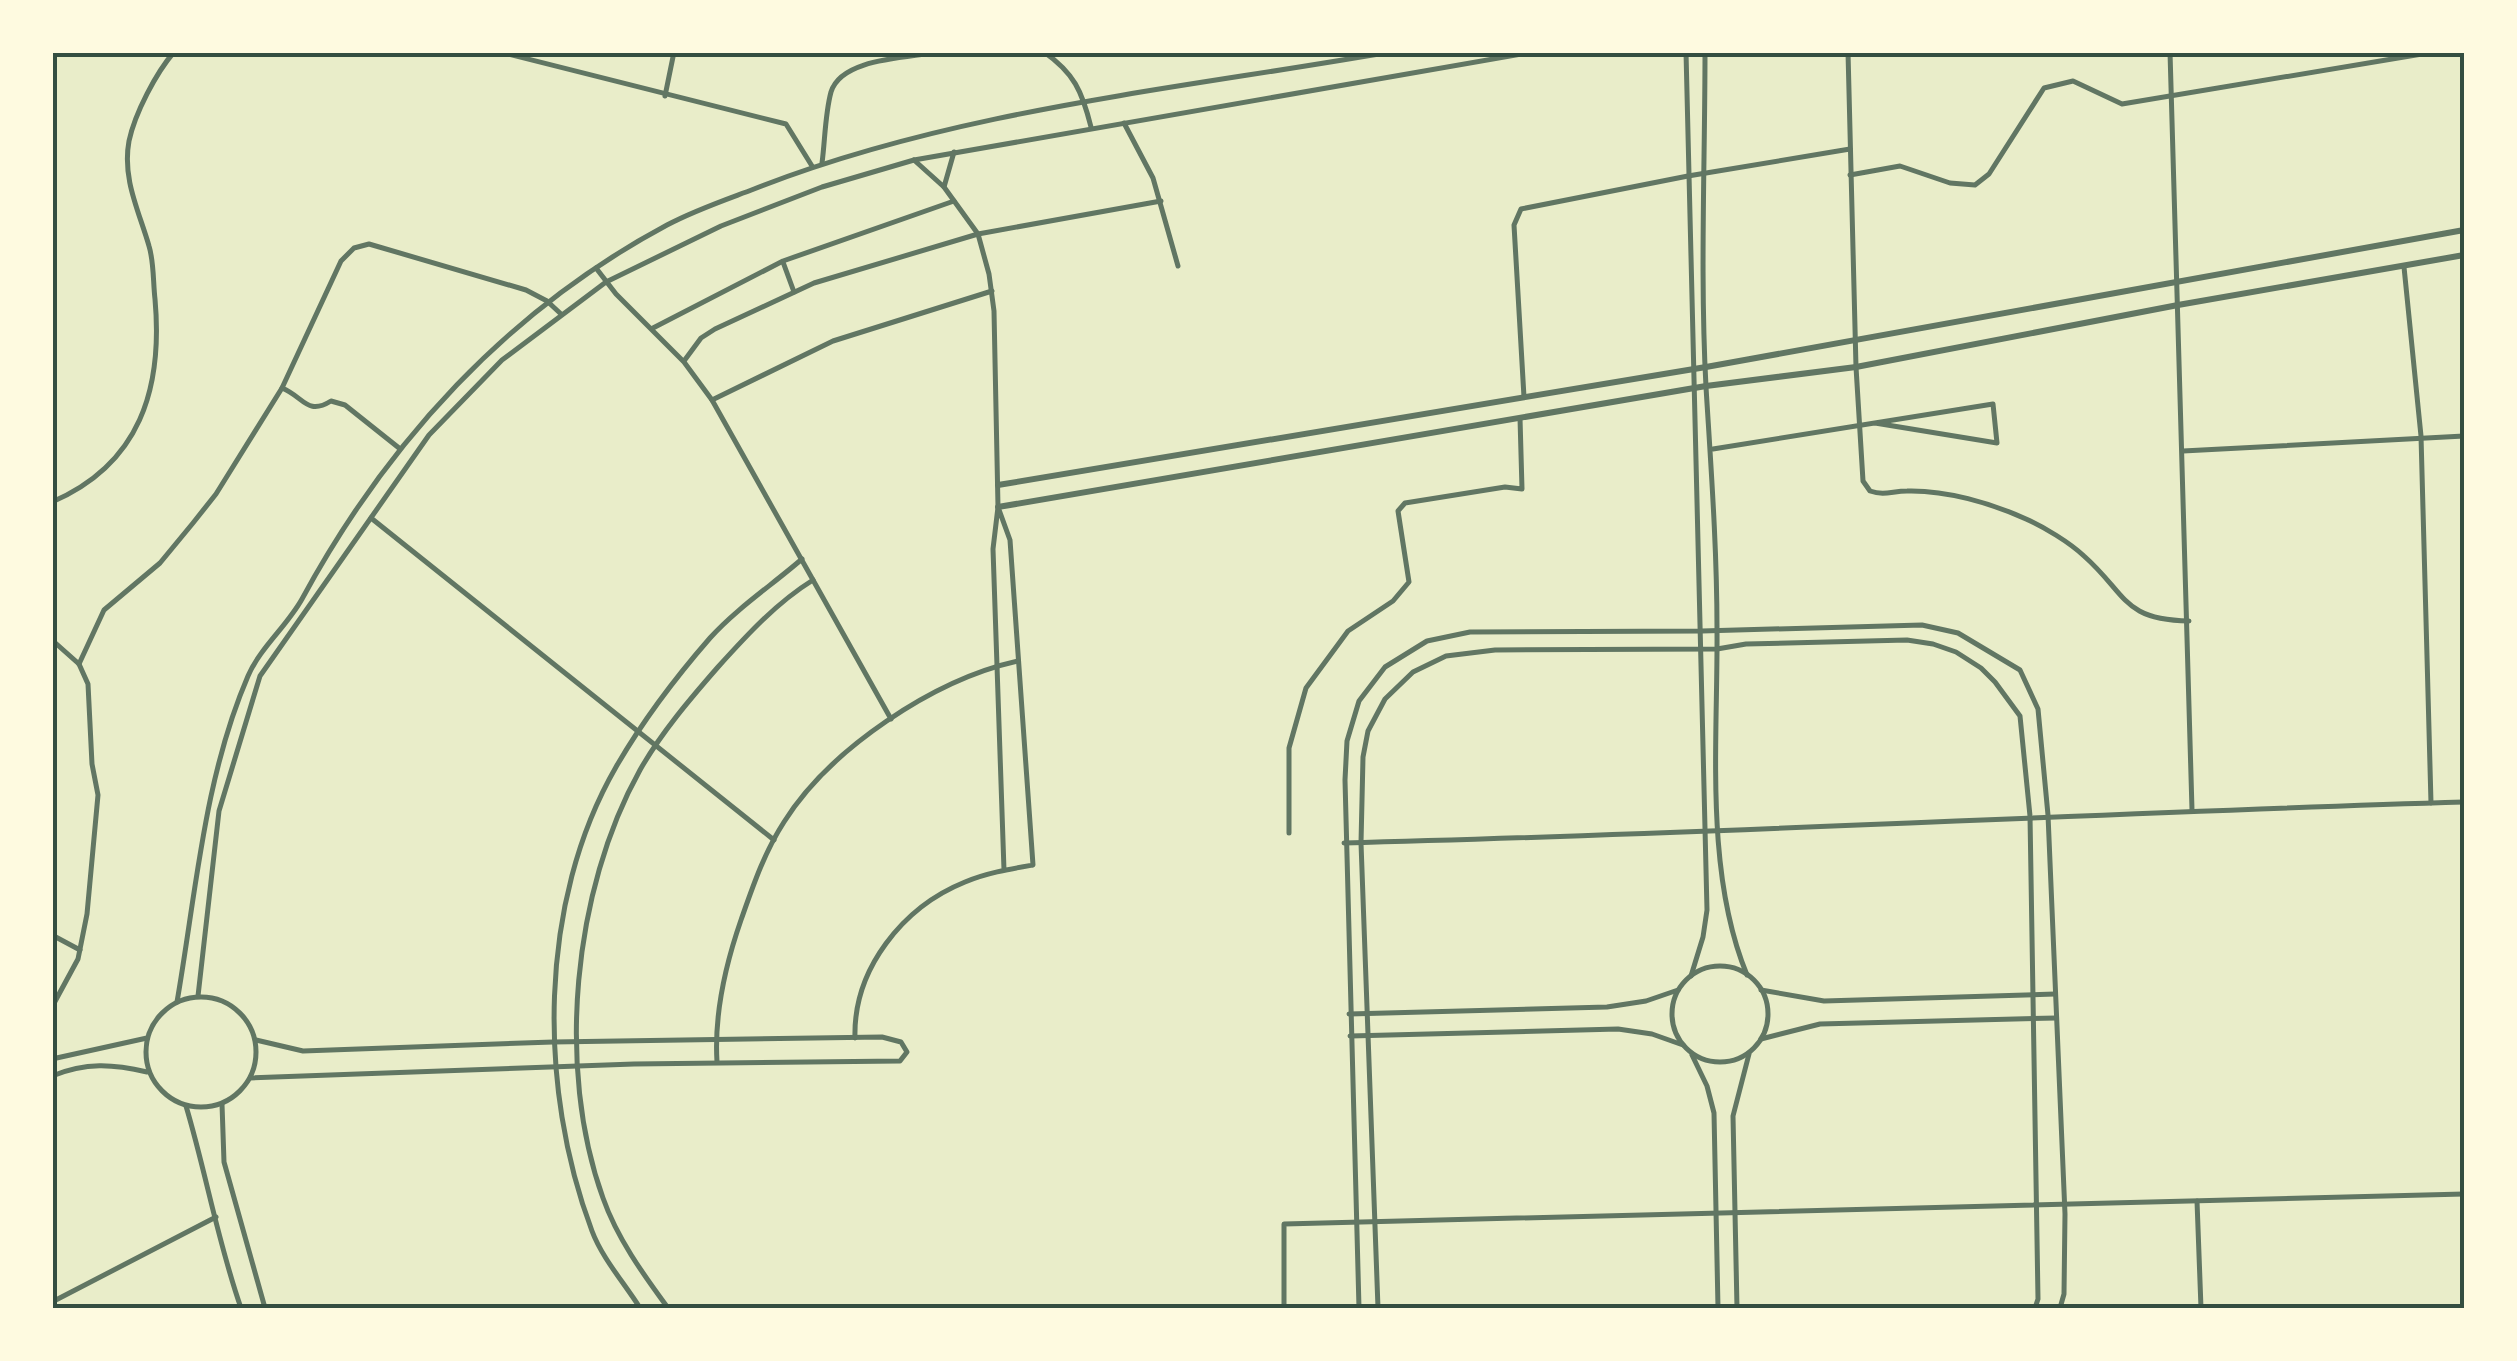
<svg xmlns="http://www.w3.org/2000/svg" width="2517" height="1361" font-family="'Nunito Sans',sans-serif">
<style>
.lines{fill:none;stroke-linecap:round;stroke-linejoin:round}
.minor{stroke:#617663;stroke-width:5}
.tertiary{stroke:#617663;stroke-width:6}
.neatline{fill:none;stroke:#344e41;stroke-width:4}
</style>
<rect width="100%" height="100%" fill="#e9edc9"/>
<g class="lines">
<!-- minor -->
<g class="minor">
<path d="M500,52L786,124L812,166"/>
<path d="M1044,52C1074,73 1082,91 1091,127"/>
<path d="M1686,52L1707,910L1703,937L1691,976"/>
<path d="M1705,52C1705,163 1700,276 1706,387C1711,468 1717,548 1717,629C1718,740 1704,871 1747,975"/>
<path d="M1848,52L1856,367L1863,481L1870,491C1885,496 1892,491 1907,491C1946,490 1991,503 2026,519C2044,527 2069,542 2084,556C2127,594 2122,620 2189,621"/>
<path d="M2170,52L2192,810"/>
<path d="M665,96L674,52"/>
<path d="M1124,123L1153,178L1178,266"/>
<path d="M914,160L944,187L954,152"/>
<path d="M822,163C825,141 825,114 831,92C841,58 907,58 938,52"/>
<path d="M1850,175L1900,166L1950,183L1975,185L1989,174L2044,88L2073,81L2122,104L2434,52"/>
<path d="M944,187L978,234L989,274L994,311L998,507"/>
<path d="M783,262L794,292"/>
<path d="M2404,267L2421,436L2431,803"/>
<path d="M596,268L616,294L684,362L712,400L891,719"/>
<path d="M653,328L783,261L954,201"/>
<path d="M684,361L701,338L715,329L814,283L978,234L1161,201"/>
<path d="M282,388L341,261L354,248L369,244L526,290L547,301L561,314"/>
<path d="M1524,397L1514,225L1521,209L1688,176L1850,149"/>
<path d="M712,400L833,341L992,291"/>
<path d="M1713,449L1993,404L1997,443L1875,423"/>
<path d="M2183,451L2464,436"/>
<path d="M52,502C140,464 163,389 155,299C153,282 154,262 149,246C139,211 122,179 129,141C135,113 156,73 174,52"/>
<path d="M371,518L774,840"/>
<path d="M52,640L79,664L88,684L92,764L98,795L87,914L78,959L52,1007"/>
<path d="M79,664L104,610L160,563L193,523L216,494L282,388C304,397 307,416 331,401L345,405L399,448"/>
<path d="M1289,833V748L1306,688L1348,631L1393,601L1409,582L1398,511L1405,503L1505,487L1522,489L1520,418"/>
<path d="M1344,843C1718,834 2091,813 2464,802"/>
<path d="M52,935L80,950"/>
<circle cx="1720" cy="1014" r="48"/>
<path d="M1761,990L1824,1001L2055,994"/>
<path d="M198,996L219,811L260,676L429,435L502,360L606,282L721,226L822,187L914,160L1533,52"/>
<circle cx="201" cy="1052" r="55"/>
<path d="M177,1002C196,893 204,778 248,676C260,648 287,626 302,599C387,442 508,310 667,225C695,210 725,200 754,189C954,110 1179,89 1390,52"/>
<path d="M1349,1014L1607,1007L1646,1001L1678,990"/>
<path d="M1350,1036L1618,1029L1652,1034L1683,1045"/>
<path d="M855,1038C853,969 903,907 965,882C986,873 1010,869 1033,865L1010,540L998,507L993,549L1004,870"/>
<path d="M1761,1039L1820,1024L2056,1018"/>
<path d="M1692,1055L1707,1086L1714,1113L1718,1308"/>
<path d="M52,1059L147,1038"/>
<path d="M717,1062C714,1013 725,966 741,920C753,886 764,853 784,822C830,749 933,680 1018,661"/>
<path d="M52,1076C86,1062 113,1064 147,1072"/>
<path d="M250,1078L634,1064L900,1061L907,1052L901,1042L882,1037L553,1042L303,1051L256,1040"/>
<path d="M222,1104L224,1162L265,1308"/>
<path d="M186,1106C206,1173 218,1243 241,1308"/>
<path d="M2197,1201L2201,1308"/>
<path d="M52,1302L216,1217"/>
<path d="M640,1308C625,1284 602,1258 592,1231C538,1088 538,902 616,767C642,722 676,677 710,638C736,609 772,585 802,559"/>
<path d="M668,1308C643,1274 617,1238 603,1198C556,1068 573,890 640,770C661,733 690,699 718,667C746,636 776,603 813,580"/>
<path d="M1284,1308V1224L2464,1194"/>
<path d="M1359,1308L1345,780L1347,741L1359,701L1385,667L1427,641L1470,632L1702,631L1922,625L1958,633L2020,670L2038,709L2048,815L2065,1214L2064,1294L2060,1308"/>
<path d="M1378,1308L1361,843L1363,757L1368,731L1385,699L1413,672L1446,656L1495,650L1717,649L1746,644L1907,640L1933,644L1956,652L1981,668L1995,682L2020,716L2030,816L2038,1299L2035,1308"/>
<path d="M1737,1308L1733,1116L1749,1054"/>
</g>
<!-- tertiary -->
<g class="tertiary">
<path d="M998,485L1706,367L2464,230"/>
<path d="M998,507L1706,386L1856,367L2178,305L2464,255"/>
</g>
</g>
<!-- border -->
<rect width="2517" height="1361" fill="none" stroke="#fefae0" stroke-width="110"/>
<rect x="55" y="55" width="2407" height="1251" class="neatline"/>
</svg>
